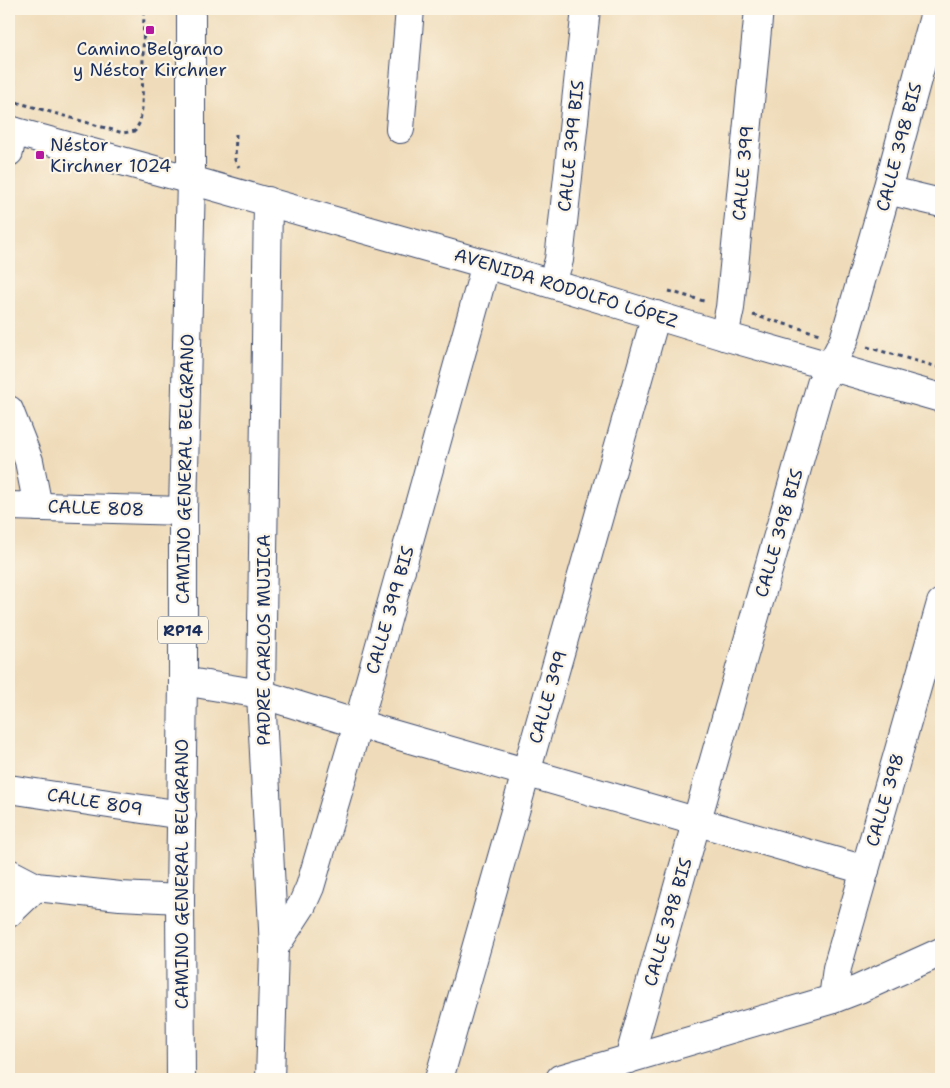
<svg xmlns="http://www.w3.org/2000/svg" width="950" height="1088" font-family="'Shantell Sans',sans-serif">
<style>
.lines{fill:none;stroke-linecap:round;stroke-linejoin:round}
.minor-casing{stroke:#3b496c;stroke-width:30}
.major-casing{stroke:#3b496c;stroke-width:30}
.path{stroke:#3b496c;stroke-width:3;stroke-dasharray:4 4;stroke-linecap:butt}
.minor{stroke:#fff;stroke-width:28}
.major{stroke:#fff;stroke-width:28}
.poi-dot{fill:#b5179e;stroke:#fcf5e5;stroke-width:2}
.labels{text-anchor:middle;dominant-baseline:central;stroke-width:4.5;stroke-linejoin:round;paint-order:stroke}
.shield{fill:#fcf5e5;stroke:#5e6a86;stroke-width:1}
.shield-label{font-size:16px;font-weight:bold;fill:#1b2f5e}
.poi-label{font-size:18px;fill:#1b2f5e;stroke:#fcf5e5}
.street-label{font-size:18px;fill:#1b2f5e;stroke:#fcf5e5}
</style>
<rect width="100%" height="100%" fill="#fcf5e5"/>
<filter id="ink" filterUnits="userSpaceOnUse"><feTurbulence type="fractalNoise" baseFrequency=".02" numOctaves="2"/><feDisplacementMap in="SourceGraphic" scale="10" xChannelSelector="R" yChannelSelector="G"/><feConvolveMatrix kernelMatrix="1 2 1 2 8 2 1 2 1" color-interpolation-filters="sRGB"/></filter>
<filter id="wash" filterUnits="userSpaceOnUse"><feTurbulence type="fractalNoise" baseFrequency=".0096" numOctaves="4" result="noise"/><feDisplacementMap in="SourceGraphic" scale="20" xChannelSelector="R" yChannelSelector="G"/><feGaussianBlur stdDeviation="1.12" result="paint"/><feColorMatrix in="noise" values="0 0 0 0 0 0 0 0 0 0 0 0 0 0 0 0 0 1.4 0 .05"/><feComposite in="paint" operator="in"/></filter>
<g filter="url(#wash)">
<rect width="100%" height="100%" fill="#efdbb9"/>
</g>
<g filter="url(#ink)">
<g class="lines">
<defs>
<g id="minor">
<path d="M400,129L410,9"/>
<path d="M9,152L13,131"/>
<path d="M191,180L486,264L724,336L941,398"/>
<path d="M887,190L941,203"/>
<path d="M268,201L261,694L274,948L270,1079"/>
<path d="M552,283L559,260L586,9"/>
<path d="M724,336L730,308L759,9"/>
<path d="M9,410L29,461L38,507"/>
<path d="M9,506L183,511"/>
<path d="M183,681L261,694L358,724L865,870"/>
<path d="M9,789L182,815"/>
<path d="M9,873L36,887L120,896L180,899"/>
<path d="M9,913L36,887"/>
<path d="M274,948L302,905L310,887L358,724L486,264"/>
<path d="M833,999L837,968L941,603"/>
<path d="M629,1059L821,384L844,340L887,190L936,9"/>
<path d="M439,1079L656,315"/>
<path d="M560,1079L833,999L859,989L941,952"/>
</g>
<g id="major">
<path d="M9,130L191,180"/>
<path d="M181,1079L180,899L183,681V511L191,180V9"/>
</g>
</defs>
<!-- minor casing -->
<use href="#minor" class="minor-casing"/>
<!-- major casing -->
<use href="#major" class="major-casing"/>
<!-- path -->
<g class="path">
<path d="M9,100L123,133L135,131L140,122L142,108L144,9"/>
<path d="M236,134L235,160L239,167"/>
<path d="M669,291L707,302"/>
<path d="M753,315L820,334"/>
<path d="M867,347L941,368"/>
</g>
<!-- minor -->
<use href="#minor" class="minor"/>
<!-- major -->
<use href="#major" class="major"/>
</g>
</g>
<!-- markers -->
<g class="poi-dot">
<rect x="145" y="25" width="10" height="10" rx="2.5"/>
<rect x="35" y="150" width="10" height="10" rx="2.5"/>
</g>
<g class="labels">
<!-- shield labels -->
<rect class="shield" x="158" y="616.5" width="50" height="27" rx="4"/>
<g class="shield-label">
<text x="183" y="630">RP14</text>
</g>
<!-- poi labels -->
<g class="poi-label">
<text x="150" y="49">Camino Belgrano<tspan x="150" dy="21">y Néstor Kirchner</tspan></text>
<text x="50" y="145" text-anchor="start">Néstor<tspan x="50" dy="21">Kirchner 1024</tspan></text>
</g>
<!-- street labels -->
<g class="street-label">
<text transform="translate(571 146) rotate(-84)">CALLE 399 BIS</text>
<text transform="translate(899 147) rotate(-75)">CALLE 398 BIS</text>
<text transform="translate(743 173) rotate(-85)">CALLE 399</text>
<text transform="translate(566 288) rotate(17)">AVENIDA RODOLFO LÓPEZ</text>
<text transform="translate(185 469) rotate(-89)">CAMINO GENERAL BELGRANO</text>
<text transform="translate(96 508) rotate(2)">CALLE 808</text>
<text transform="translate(779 533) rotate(-74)">CALLE 398 BIS</text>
<text transform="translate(390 610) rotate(-74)">CALLE 399 BIS</text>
<text transform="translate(264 640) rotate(-90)">PADRE CARLOS MUJICA</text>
<text transform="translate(548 697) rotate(-74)">CALLE 399</text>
<text transform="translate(885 800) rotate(-74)">CALLE 398</text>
<text transform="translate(95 802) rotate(9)">CALLE 809</text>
<text transform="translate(182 874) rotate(-90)">CAMINO GENERAL BELGRANO</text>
<text transform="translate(668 922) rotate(-74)">CALLE 398 BIS</text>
</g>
</g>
<!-- margin -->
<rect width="950" height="1088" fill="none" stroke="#fcf5e5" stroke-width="30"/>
</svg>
